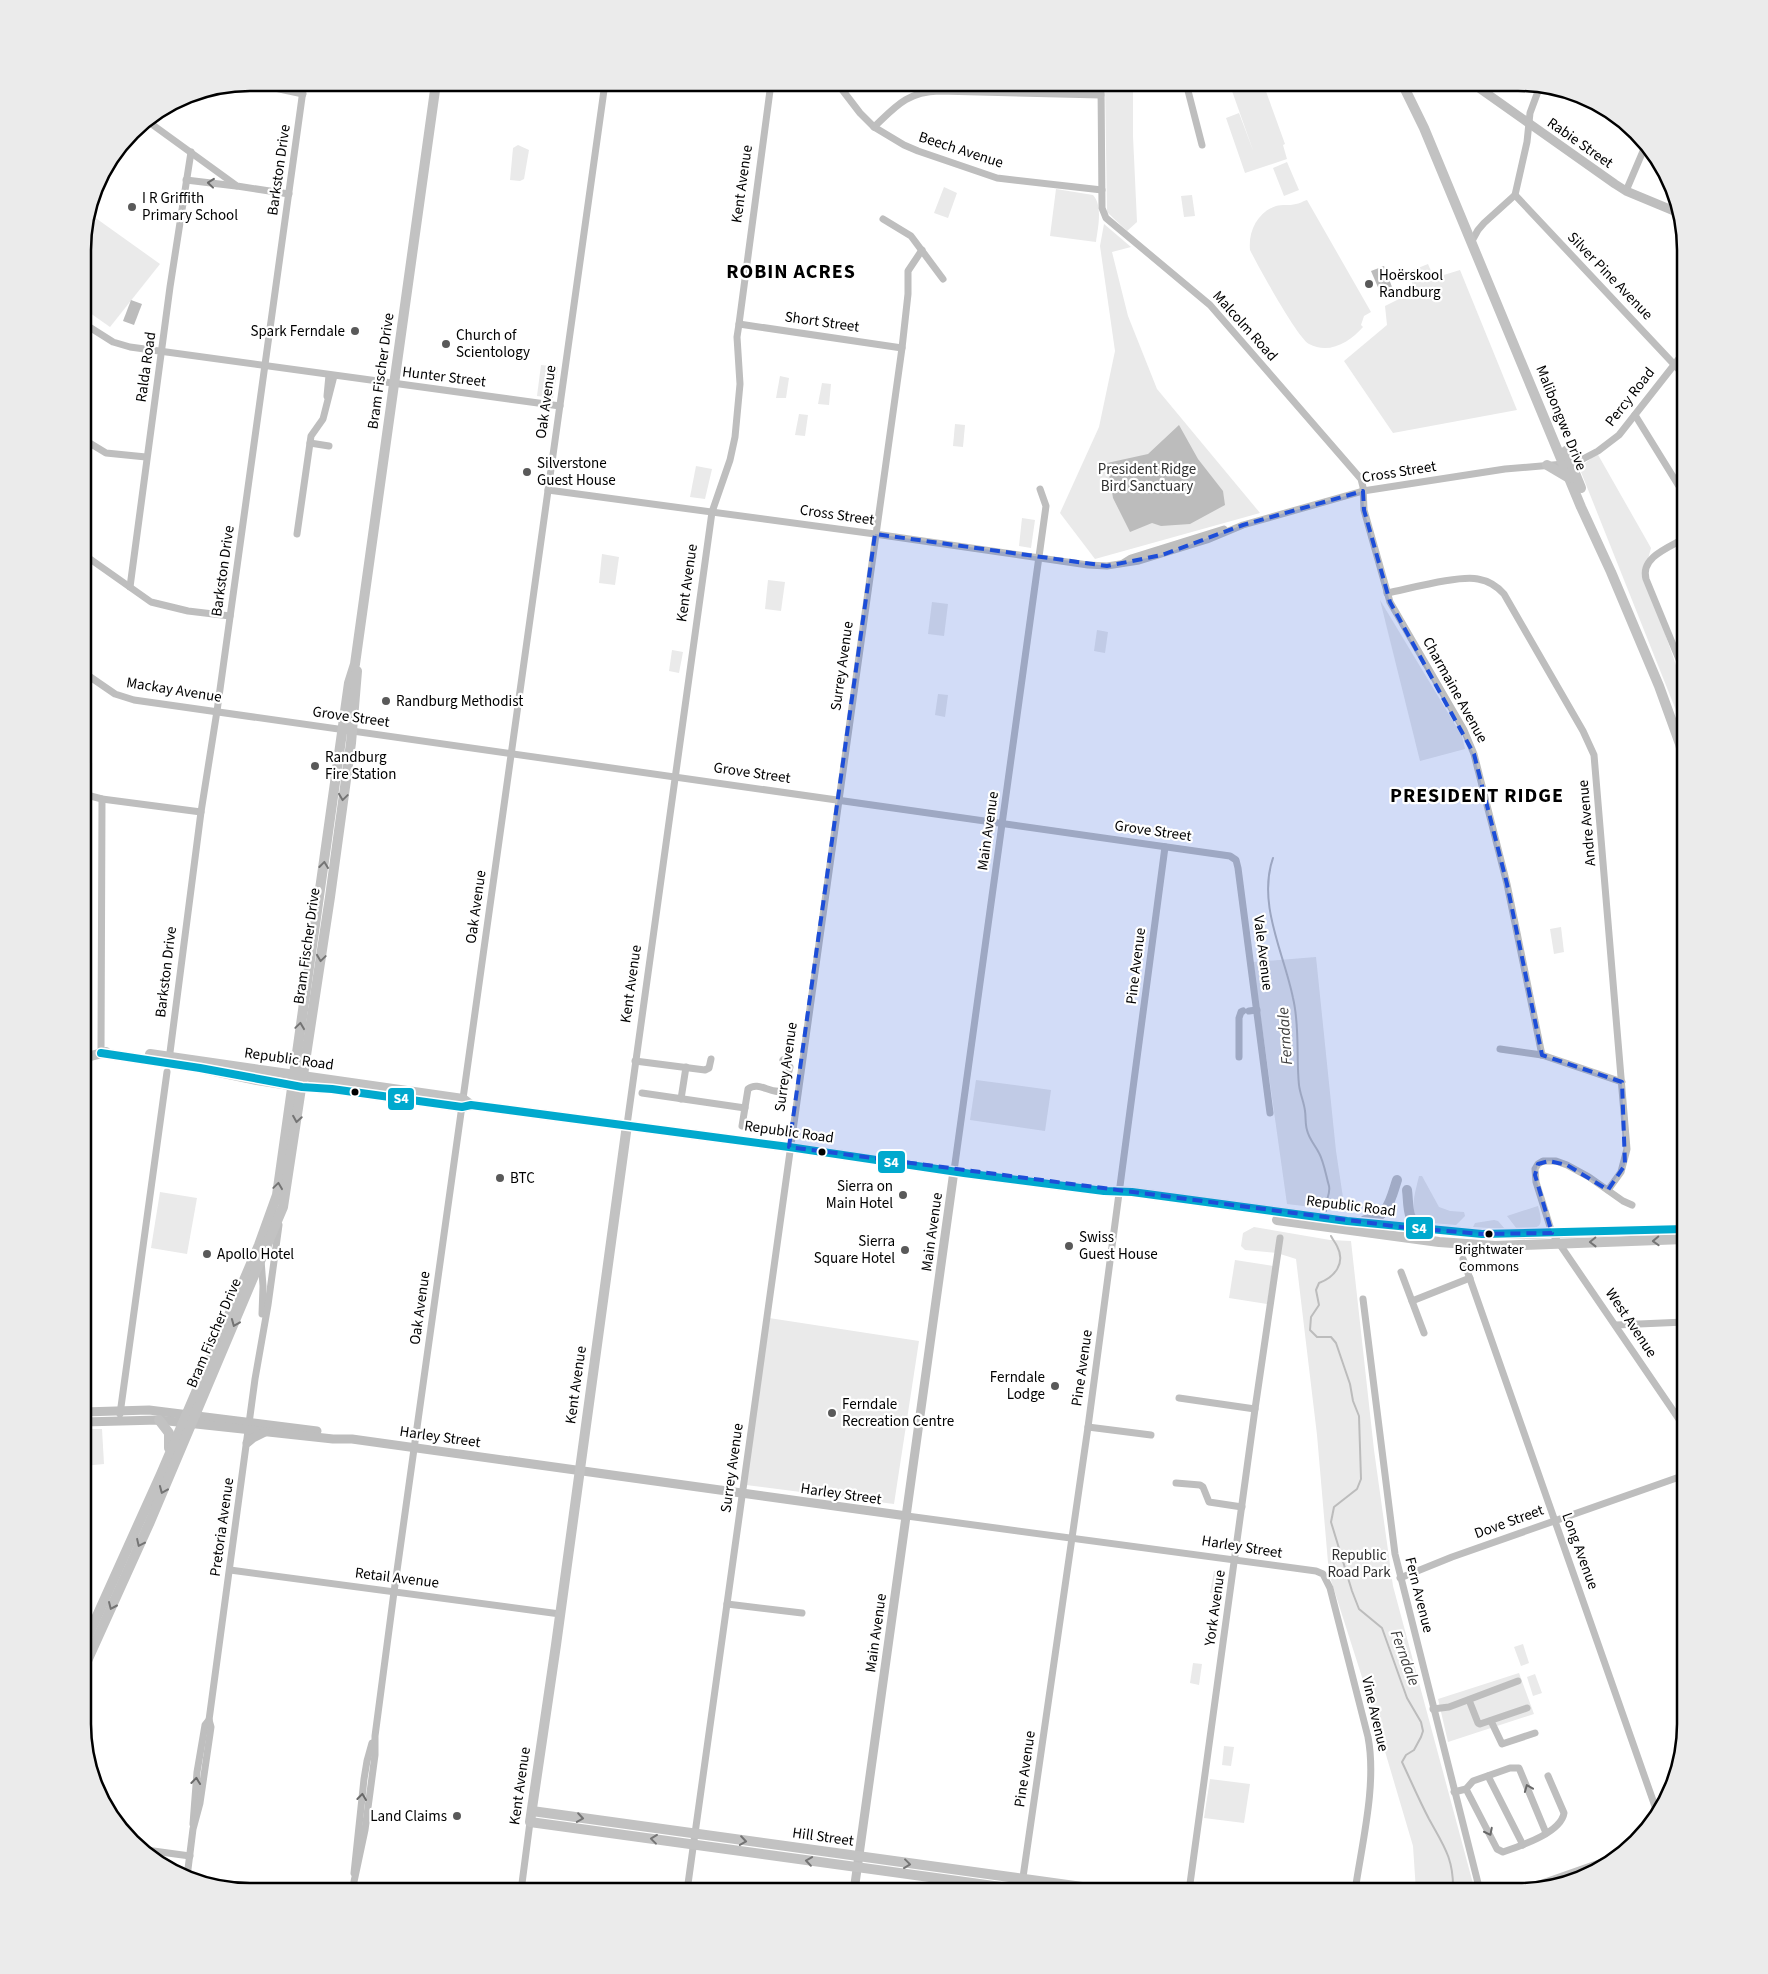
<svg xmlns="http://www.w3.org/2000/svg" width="1768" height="1974" font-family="'Source Sans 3',sans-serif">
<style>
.green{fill:#eaeaea}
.water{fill:#bcbcbc}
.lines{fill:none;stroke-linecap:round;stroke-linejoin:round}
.stream{stroke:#bcbcbc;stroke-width:2}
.minor{stroke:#bebebe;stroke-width:7}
.tertiary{stroke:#bebebe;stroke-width:9}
.secondary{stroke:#c2c2c2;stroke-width:10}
.bus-1-casing{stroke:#fff;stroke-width:11}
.bus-1{stroke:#00a9ce;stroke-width:8}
.oneway{stroke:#686868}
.oneway2{stroke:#747474}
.marked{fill:#1d4ed8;fill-opacity:0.2;stroke:#1d4ed8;stroke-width:4;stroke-dasharray:10 6;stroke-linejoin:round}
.poi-dot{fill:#595959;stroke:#fff;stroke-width:2}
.bus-dot{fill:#000;stroke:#fff;stroke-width:2}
.labels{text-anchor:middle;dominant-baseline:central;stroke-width:4.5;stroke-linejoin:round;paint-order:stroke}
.bus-label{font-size:14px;fill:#000;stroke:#fff}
.street-label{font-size:15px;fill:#000;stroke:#fff}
.poi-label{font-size:15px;fill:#000;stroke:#fff;text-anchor:start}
.park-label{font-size:15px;fill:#303030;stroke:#fff}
.water-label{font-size:16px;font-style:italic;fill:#414141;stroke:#fff}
.district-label{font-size:20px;font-weight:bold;letter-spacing:1px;fill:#000;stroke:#fff}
.rim{fill:none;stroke:#000;stroke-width:2.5}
.line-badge{stroke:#fff;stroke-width:2}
.badge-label{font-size:14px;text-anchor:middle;font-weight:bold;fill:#fff}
</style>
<rect width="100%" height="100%" fill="#fff"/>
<!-- green -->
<g class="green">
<path d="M1105,83H1133V136L1137,222L1127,231L1107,212Z"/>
<path d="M1259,83H1263L1285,144L1283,145L1287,159L1245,173L1226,118L1239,113L1254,153L1232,91Z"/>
<path d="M518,145L529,150L524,179L520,181L510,180L513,148Z"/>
<path d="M1287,162L1299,190L1284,196L1273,168Z"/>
<path d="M944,187L957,193L948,218L934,213Z"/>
<path d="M1056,189L1093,195C1103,206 1098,228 1096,242L1050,236Z"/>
<path d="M1192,195L1195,216L1184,217L1181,196Z"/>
<path d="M1307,200L1371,312L1364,316L1361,325L1363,327C1350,342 1329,355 1309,344C1297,337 1258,266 1250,250C1248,231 1258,212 1276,206C1282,204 1289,206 1296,204C1299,204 1303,201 1307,200Z"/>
<path d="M90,214L160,264L110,327L83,308V239Z"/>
<path d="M1104,224L1131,247L1112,252L1128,316L1157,389L1260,513L1095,559L1060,513L1099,427L1115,351L1100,246Z"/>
<path d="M1428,264L1434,278L1460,270L1517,410L1393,433L1344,361L1387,325L1385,306L1415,291L1408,272Z"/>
<path d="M541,365L558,367L553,398L537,396Z"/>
<path d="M780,376L789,378L786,398H776Z"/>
<path d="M822,383L831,384L829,405L818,404Z"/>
<path d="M799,414L808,415L805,436L795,435Z"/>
<path d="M955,424L965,425L963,447L953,446Z"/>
<path d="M1597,453L1651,548L1647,563V582L1685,691V733L1581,472L1582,466Z"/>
<path d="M696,466L712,469L705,499L690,497Z"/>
<path d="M1022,518L1035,520L1031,548L1019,546Z"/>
<path d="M602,554L619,557L615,585L599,583Z"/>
<path d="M768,580L785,582L781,611L765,609Z"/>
<path d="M1380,600L1462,736L1465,749L1420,761Z"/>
<path d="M932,602L948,604L944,636L928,634Z"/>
<path d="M1097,630L1108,632L1105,653L1094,651Z"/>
<path d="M672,650L683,652L679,673L669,671Z"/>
<path d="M938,694L948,695L945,717L935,715Z"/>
<path d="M1561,927L1564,952L1554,954L1550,929Z"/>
<path d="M1316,957L1336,1151L1345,1211L1287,1204L1253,962Z"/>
<path d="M976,1080L1051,1090L1045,1131L970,1120Z"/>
<path d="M1419,1176H1422L1439,1207L1450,1211L1464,1212L1465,1216L1456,1225L1420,1222C1408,1212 1416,1190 1419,1176Z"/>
<path d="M160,1192L197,1198L187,1254L151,1248Z"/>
<path d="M1538,1206C1545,1230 1539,1228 1517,1229L1507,1216Z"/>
<path d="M1494,1220L1498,1221L1505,1229L1473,1227L1475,1223Z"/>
<path d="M1254,1227L1330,1240L1351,1241L1374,1450L1393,1586L1475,1891H1416L1413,1846L1376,1721L1329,1574L1317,1435L1296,1259L1277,1253L1245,1250L1241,1246L1243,1233Z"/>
<path d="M1235,1260L1273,1266L1267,1304L1229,1298Z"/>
<path d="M769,1318L919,1341L894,1504L746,1485Z"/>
<path d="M83,1429H102L104,1464L83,1466Z"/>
<path d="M1214,1571L1222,1572L1219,1594L1210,1593Z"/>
<path d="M1523,1644L1529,1663L1521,1666L1514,1647Z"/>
<path d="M1193,1663L1202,1664L1199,1685L1190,1683Z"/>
<path d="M1519,1673L1534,1714L1448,1742L1438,1699Z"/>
<path d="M1535,1674L1542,1693L1533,1696L1527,1677Z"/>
<path d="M1224,1746L1234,1747L1231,1766L1222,1765Z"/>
<path d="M1210,1779L1250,1784L1244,1823L1204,1818Z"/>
</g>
<!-- water -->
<g class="water">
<path d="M1384,266L1392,287L1380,292L1371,271Z"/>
<path d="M131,300L142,304L134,325L123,321Z"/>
<path d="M1179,425L1198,459L1223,491L1225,505L1190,524L1161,526L1152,523L1130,532L1113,498L1107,463L1148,454Z"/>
</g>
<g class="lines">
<!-- stream -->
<g class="stream">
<path d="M1273,858C1257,904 1284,953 1293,998C1300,1027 1296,1056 1299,1085C1300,1094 1304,1102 1305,1111C1306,1117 1305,1124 1307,1130C1309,1139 1315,1145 1319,1153C1324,1162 1326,1176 1329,1186C1331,1195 1324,1202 1326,1211"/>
<path d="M1331,1236C1333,1240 1335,1242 1337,1246C1346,1263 1335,1277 1319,1283L1316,1290L1319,1305L1311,1317L1310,1330L1317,1337H1331L1336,1343L1350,1384L1353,1401L1359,1416L1361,1479L1357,1489L1334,1507L1331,1522L1352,1591L1359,1609L1382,1628L1407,1698L1421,1722L1423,1731L1421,1737L1414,1750L1406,1755L1402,1762C1411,1781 1419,1800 1429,1819C1444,1846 1454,1859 1453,1891"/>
</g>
<!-- minor -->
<g class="minor">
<path d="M251,83L303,94"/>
<path d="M837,83L860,113L874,127L904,145L918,151L997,178L1102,190"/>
<path d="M1101,83L1102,208L1106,218L1210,305L1361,479L1363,487L1364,510L1390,602L1464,730L1474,754L1507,884L1542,1055"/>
<path d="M1186,83L1202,145"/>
<path d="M146,120L237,186L289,194"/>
<path d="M874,127C896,106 907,92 939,91L1101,95"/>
<path d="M186,180L236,186"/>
<path d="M1626,191L1646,144"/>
<path d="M1515,195L1685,376"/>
<path d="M883,219L911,236L943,279"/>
<path d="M1473,239L1478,230L1484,223L1515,195L1527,142L1530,113L1540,86"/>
<path d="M83,323L113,342L130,347L560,406"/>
<path d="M739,324L902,348"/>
<path d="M327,396L329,375"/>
<path d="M1635,415L1685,496"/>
<path d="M83,439L106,453L146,457"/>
<path d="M310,443L329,446"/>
<path d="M548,490L875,534L1088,565L1107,566L1139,561L1207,540L1243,525L1363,491L1505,469L1564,464L1581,460L1598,451L1619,435L1685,351"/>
<path d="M297,534L311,436L323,419L334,376"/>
<path d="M1685,538C1670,547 1640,557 1646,579L1685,674"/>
<path d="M83,554L151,602L188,611L230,616"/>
<path d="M1123,563L1131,558L1224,529"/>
<path d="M130,587L170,287L191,152"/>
<path d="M1387,593C1408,589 1459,575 1478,579C1489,581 1497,586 1504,594L1583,731L1594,755L1627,1149L1621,1172L1608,1190"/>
<path d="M83,672L115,694L134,700L1230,856L1236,860L1238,868L1270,1113"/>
<path d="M83,794L102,799L201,812"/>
<path d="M1249,1011L1257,1010"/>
<path d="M1500,1049L1542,1055L1622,1082"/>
<path d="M101,1053L102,799"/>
<path d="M1239,1057V1018L1241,1012L1243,1011"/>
<path d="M169,1060L201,812L217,711L304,83"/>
<path d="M635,1061L705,1070L709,1068L711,1059"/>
<path d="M642,1093L745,1108"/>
<path d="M681,1099L686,1067"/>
<path d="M627,1125L712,512L730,460L735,437L740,384L737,337L739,324L771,83"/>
<path d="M742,1126L748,1089C759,1080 772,1096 784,1090L790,1067L783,1060"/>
<path d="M954,1171L1046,506L1040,489"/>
<path d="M1632,1205L1623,1201L1589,1177L1567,1165L1556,1161H1543L1538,1164L1535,1169L1536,1182L1552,1233L1685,1428"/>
<path d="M1463,1259L1657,1812"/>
<path d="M261,1260L263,1286L262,1314"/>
<path d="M1401,1272L1424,1333"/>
<path d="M1363,1299L1395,1554L1480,1891"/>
<path d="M1412,1301L1470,1278"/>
<path d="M1616,1325L1685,1322"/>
<path d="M1179,1398L1255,1409"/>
<path d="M120,1414L167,1072"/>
<path d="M1088,1427L1151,1435"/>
<path d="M1176,1483L1200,1485L1203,1487L1209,1502L1242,1507"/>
<path d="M907,1516L1316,1571L1323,1574L1330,1588L1368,1737C1377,1784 1362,1843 1355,1891"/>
<path d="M230,1570L560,1614"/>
<path d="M1400,1578L1452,1557L1685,1475"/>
<path d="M727,1604L802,1613"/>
<path d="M1469,1700L1478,1723L1480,1724L1527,1708"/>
<path d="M1433,1709L1449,1707L1518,1681"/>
<path d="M1491,1721L1502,1744L1535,1733"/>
<path d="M1488,1776L1523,1845"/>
<path d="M1466,1789L1497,1849L1503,1852C1520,1846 1561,1833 1564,1813L1548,1776"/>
<path d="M1454,1792L1466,1789L1473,1781L1510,1768H1519L1546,1833"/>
<path d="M193,1824L197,1772L205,1725L209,1720"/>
<path d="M146,1850L190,1856"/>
<path d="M354,1873L364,1779L367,1761L372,1743"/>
<path d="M187,1877L193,1829L200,1803L211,1727L209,1720L255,1379L268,1305L279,1225"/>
<path d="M352,1891L365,1830L375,1755V1736L394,1592L605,83"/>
<path d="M521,1891L530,1822"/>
<path d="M687,1891C759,1377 827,862 902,348L908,294V271L922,250"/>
<path d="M1021,1891L1088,1427L1165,847"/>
<path d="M1189,1891L1255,1409L1280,1238"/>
</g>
<!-- tertiary -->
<g class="tertiary">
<path d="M1472,83L1615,184L1626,191L1679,213"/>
<path d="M83,1412L149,1410L317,1431"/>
<path d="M83,1422L159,1420L333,1439H352L907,1516"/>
<path d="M247,1443L253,1438L265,1432"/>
<path d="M854,1891L954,1171"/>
</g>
<!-- secondary -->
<g class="secondary">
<path d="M1402,83L1424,128L1581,507L1611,572L1659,686L1680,744L1685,766"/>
<path d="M1566,451L1581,488"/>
<path d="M1547,465L1569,478"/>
<path d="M101,1053L200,1068L257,1080L302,1087L332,1089L462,1107L471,1105L789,1147L964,1173L1104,1191L1132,1192L1347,1221L1482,1234H1524L1685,1229"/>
<path d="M150,1054L463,1099L471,1105"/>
<path d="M83,1058L106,1052"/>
<path d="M627,1125L556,1645L530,1822L1031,1891"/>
<path d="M1407,1190C1409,1205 1406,1220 1421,1228"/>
<path d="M1277,1220L1439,1242L1495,1246L1685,1239"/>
<path d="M1365,1220C1388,1219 1391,1198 1397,1180"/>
<path d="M159,1420L169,1433V1448"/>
<path d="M83,1647L161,1474L259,1245L277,1195L349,683L355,664L436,83"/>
<path d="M83,1670L149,1524L283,1207L330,897L351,743L357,671"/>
<path d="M532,1811L1111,1891"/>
<path d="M1527,1890L1618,1858"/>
</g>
<defs>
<path id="bus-1" d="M101,1053L200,1068L302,1087L332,1089L462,1107L471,1105L789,1147L964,1173L1104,1191L1132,1192L1347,1221L1482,1234L1685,1229"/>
</defs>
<!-- bus-1 casing -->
<use href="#bus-1" class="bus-1-casing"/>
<!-- bus-1 -->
<use href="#bus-1" class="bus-1"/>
</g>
<!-- one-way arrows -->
<defs><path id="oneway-chevron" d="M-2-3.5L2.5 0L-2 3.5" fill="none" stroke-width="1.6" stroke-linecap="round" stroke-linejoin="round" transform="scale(1.25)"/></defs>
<g class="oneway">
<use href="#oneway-chevron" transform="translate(211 183) rotate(-174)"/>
<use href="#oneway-chevron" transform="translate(196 1781) rotate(-84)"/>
<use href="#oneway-chevron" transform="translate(1528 1788) rotate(-112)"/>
<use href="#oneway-chevron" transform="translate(362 1797) rotate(-83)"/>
<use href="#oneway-chevron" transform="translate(1489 1832) rotate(63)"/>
</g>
<g class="oneway2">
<use href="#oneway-chevron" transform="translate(343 797) rotate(98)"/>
<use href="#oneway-chevron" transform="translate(324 865) rotate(-83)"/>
<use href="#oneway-chevron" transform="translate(321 958) rotate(98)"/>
<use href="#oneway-chevron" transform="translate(300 1026) rotate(-82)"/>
<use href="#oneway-chevron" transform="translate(297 1119) rotate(99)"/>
<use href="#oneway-chevron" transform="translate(278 1186) rotate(-82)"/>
<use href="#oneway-chevron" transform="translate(1656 1241) rotate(178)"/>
<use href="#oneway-chevron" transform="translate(1593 1242) rotate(179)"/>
<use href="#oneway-chevron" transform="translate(235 1323) rotate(112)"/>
<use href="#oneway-chevron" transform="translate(163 1490) rotate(113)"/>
<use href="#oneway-chevron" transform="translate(140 1543) rotate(115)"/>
<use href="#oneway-chevron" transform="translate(112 1606) rotate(114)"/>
<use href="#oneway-chevron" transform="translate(580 1818) rotate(8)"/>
<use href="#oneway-chevron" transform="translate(654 1839) rotate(-173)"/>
<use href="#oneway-chevron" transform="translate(743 1841) rotate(8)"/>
<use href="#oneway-chevron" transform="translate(809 1861) rotate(-172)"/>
<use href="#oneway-chevron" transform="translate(907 1864) rotate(7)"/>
</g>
<!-- marked area -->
<path class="marked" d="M1363,491L1364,510L1390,602L1474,754L1507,884L1542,1055L1622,1082L1625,1165L1608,1190L1567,1165L1549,1161L1538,1164L1535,1175L1552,1233L1482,1234L1401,1227L789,1147L875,534L1107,566L1162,555L1243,525Z"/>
<!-- markers -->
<g class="poi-dot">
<circle cx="132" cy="207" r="5"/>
<circle cx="1369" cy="284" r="5"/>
<circle cx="355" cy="331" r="5"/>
<circle cx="446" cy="344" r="5"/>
<circle cx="527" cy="472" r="5"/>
<circle cx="386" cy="701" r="5"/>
<circle cx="315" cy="766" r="5"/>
<circle cx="500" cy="1178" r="5"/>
<circle cx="903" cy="1195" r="5"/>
<circle cx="1069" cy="1246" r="5"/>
<circle cx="905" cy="1250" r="5"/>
<circle cx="207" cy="1254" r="5"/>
<circle cx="1055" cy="1386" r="5"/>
<circle cx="832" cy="1413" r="5"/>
<circle cx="457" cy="1816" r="5"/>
</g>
<g class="bus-dot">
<circle cx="355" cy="1092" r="4.5"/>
<circle cx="822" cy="1152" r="4.5"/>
<circle cx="1489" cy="1234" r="4.5"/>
</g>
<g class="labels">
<!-- bus labels -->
<g class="bus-label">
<text x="1489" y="1250">Brightwater<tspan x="1489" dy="17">Commons</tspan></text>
</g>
<!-- street labels -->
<g class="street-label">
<text transform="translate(1580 143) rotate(35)">Rabie Street</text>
<text transform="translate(961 150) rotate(18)">Beech Avenue</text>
<text transform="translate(279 170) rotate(-82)">Barkston Drive</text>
<text transform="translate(742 184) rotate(-82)">Kent Avenue</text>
<text transform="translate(1610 276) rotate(46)">Silver Pine Avenue</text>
<text transform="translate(822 322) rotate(8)">Short Street</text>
<text transform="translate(1245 326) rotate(48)">Malcolm Road</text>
<text transform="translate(146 367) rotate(-82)">Ralda Road</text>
<text transform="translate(381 371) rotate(-82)">Bram Fischer Drive</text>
<text transform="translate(444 377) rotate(7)">Hunter Street</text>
<text transform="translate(1630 397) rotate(-52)">Percy Road</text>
<text transform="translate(546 402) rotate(-82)">Oak Avenue</text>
<text transform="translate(1561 418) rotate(68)">Malibongwe Drive</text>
<text transform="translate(1399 472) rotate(-9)">Cross Street</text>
<text transform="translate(837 515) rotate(8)">Cross Street</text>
<text transform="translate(223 571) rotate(-82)">Barkston Drive</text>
<text transform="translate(687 583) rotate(-82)">Kent Avenue</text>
<text transform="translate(842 666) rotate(-82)">Surrey Avenue</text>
<text transform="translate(174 690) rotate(9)">Mackay Avenue</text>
<text transform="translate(1455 690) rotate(61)">Charmaine Avenue</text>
<text transform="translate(351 717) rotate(8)">Grove Street</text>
<text transform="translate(752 773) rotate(8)">Grove Street</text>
<text transform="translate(1587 823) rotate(-95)">Andre Avenue</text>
<text transform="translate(988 831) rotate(-82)">Main Avenue</text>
<text transform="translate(1153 831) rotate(8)">Grove Street</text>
<text transform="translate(476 907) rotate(-82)">Oak Avenue</text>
<text transform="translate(307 946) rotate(-82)">Bram Fischer Drive</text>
<text transform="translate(1263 953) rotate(83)">Vale Avenue</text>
<text transform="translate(1136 966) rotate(-83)">Pine Avenue</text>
<text transform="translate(166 972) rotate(-83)">Barkston Drive</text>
<text transform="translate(631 984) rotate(-82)">Kent Avenue</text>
<text transform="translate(289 1059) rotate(8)">Republic Road</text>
<text transform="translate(786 1067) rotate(-82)">Surrey Avenue</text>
<text transform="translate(789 1132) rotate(8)">Republic Road</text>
<text transform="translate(1351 1206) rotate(7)">Republic Road</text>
<text transform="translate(932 1232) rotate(-82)">Main Avenue</text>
<text transform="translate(420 1308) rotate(-82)">Oak Avenue</text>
<text transform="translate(1631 1323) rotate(56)">West Avenue</text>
<text transform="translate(214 1333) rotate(-67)">Bram Fischer Drive</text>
<text transform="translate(1082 1368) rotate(-82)">Pine Avenue</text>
<text transform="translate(576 1385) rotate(-82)">Kent Avenue</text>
<text transform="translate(440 1437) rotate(8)">Harley Street</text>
<text transform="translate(732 1468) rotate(-82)">Surrey Avenue</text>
<text transform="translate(841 1494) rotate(8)">Harley Street</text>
<text transform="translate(1509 1522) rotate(-20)">Dove Street</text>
<text transform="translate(222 1527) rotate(-82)">Pretoria Avenue</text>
<text transform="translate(1242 1547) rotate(9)">Harley Street</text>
<text transform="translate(1580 1551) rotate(70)">Long Avenue</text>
<text transform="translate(397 1578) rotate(7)">Retail Avenue</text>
<text transform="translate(1419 1595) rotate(76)">Fern Avenue</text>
<text transform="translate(1215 1608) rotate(-82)">York Avenue</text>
<text transform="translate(876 1633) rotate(-82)">Main Avenue</text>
<text transform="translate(1375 1714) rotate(77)">Vine Avenue</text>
<text transform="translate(1025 1769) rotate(-82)">Pine Avenue</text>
<text transform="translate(520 1786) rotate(-82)">Kent Avenue</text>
<text transform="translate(823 1837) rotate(8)">Hill Street</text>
</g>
<!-- poi labels -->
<g class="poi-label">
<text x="142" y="198">I R Griffith<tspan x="142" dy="17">Primary School</tspan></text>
<text x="1379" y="275">Hoërskool<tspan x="1379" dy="17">Randburg</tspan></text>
<text x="345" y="331" text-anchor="end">Spark Ferndale</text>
<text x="456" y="335">Church of<tspan x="456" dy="17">Scientology</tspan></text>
<text x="537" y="463">Silverstone<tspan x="537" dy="17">Guest House</tspan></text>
<text x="396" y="701">Randburg Methodist</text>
<text x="325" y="757">Randburg<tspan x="325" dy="17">Fire Station</tspan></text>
<text x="510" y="1178">BTC</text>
<text x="893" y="1186" text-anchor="end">Sierra on<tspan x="893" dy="17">Main Hotel</tspan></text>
<text x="1079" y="1237">Swiss<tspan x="1079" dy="17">Guest House</tspan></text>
<text x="895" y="1241" text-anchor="end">Sierra<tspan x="895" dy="17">Square Hotel</tspan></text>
<text x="217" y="1254">Apollo Hotel</text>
<text x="1045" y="1377" text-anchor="end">Ferndale<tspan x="1045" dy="17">Lodge</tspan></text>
<text x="842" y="1404">Ferndale<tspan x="842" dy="17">Recreation Centre</tspan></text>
<text x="447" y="1816" text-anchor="end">Land Claims</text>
</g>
<!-- park labels -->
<g class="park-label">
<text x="1147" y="469">President Ridge<tspan x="1147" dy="17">Bird Sanctuary</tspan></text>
<text x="1359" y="1555">Republic<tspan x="1359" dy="17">Road Park</tspan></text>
</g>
<!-- water labels -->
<g class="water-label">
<text transform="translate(1285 1036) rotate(-94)">Ferndale</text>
<text transform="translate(1405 1658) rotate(70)">Ferndale</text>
</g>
<!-- district labels -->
<g class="district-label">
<text x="791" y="272">ROBIN ACRES</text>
<text x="1477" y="796">PRESIDENT RIDGE</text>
</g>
</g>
<!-- crop -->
<path d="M0 0H1768V1974H0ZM250 91H1518A159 159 0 0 1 1677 250V1724A159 159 0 0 1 1518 1883H250A159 159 0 0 1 91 1724V250A159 159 0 0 1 250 91Z" fill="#ebebeb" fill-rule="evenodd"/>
<path class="rim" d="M250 91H1518A159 159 0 0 1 1677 250V1724A159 159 0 0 1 1518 1883H250A159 159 0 0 1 91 1724V250A159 159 0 0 1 250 91Z"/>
<g class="line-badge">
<rect x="387" y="1087" width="28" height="24" rx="5" fill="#00a9ce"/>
<rect x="877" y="1150" width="29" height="24" rx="5" fill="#00a9ce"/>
<rect x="1405" y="1216" width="29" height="24" rx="5" fill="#00a9ce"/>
</g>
<g class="badge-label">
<text x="401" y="1103">S4</text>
<text x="891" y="1167">S4</text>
<text x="1419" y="1233">S4</text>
</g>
</svg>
